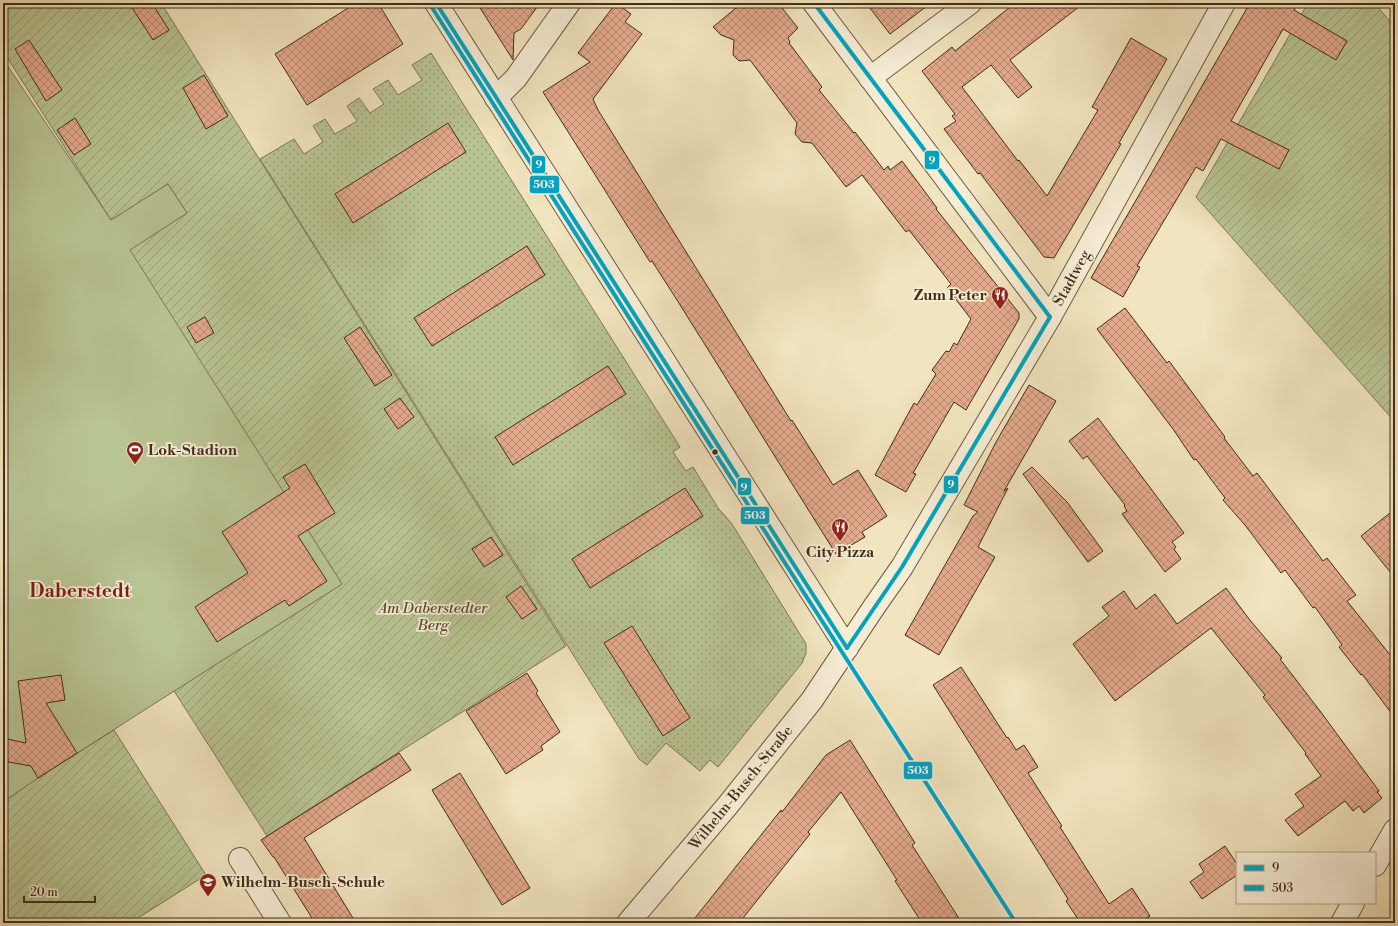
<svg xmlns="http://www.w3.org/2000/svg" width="1398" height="926" font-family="'Libre Bodoni',serif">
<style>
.grass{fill:url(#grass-dots);stroke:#7e7856}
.garden{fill:url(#garden-furrows);stroke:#7e7856}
.pitch{fill:#b9c493;stroke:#7e7856}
.building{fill:url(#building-cross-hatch);stroke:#432d1a}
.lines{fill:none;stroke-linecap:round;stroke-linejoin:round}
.minor-casing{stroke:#6e5b43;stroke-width:24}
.minor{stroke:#f6edd5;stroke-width:22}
.bus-1-casing{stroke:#f6edd5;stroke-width:7}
.bus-2-casing{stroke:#f6edd5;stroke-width:7}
.bus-1{stroke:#00a4c0;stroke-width:4}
.bus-2{stroke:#03a3c5;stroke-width:4}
.bus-dot{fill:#432d1a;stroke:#f6edd5;stroke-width:1.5}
.labels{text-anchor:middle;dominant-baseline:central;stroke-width:3.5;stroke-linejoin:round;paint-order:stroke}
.street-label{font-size:15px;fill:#432d1a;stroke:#f6edd5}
.poi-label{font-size:15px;font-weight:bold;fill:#432d1a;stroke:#f6edd5;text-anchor:start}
.park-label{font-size:15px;font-style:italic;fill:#5b4b32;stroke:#f6edd5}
.district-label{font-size:19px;font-weight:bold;fill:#7a1f14;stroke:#f6edd5}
.line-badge{stroke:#f6edd5;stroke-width:1.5}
.badge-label{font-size:11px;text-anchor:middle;font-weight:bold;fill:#fff}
</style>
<defs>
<pattern id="grass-dots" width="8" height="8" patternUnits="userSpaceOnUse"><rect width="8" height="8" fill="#b9c493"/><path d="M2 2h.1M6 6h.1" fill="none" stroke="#98a077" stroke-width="1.8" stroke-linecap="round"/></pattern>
<pattern id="garden-furrows" width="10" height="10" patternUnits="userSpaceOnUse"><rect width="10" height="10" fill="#b9c493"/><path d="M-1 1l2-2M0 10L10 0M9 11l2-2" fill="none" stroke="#98a077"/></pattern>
<pattern id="building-cross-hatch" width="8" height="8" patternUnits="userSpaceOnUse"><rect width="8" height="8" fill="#e4aa8c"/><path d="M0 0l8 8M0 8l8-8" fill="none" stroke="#ba8b72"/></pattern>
</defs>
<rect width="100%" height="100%" fill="#f1e4be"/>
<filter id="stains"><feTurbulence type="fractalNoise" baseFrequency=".005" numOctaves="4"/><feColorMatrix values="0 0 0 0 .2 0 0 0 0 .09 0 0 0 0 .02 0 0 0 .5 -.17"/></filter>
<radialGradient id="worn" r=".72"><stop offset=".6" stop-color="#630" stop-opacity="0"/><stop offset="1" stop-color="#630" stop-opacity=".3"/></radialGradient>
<!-- grass -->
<path class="grass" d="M431,53L680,447L673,452L686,471L693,467L718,508L732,524L806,644V653L802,663L718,767L710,760L700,771L666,743L647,765L639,759L260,159L294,139L304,154L323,142L313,126L325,119L335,134L357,121L347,106L359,98L370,113L384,104L373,89L388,80L398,95L422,80L412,65Z"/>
<!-- garden -->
<g class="garden">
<path d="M3,3H161L566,646L267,836L174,691L342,584L129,250L187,213L168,184L111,220L3,51Z"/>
<path d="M1308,3H1374L1395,27V422L1196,197Z"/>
<path d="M114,730L206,875L130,923H3V802L38,778Z"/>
</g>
<!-- pitch -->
<path class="pitch" d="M3,59L111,220L168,184L187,213L130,250L342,584L38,778L3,802Z"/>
<!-- building -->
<g class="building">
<path d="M129,3H152L169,30L153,40Z"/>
<path d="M356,3H378L403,44L307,105L275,54Z"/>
<path d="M477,3H540L521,29L514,33L513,60Z"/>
<path d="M616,3L631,14L625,22L642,34L593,99L598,110L791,421L792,420L833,485L858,470L887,516L862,532L865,537L836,554L677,300L652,261L650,262L543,92L590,62L578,53Z"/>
<path d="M742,3H778L798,28L788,38L790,42L789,43L822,87L819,90L854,133L855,132L884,170L888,166L890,170L902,161L937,208L936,209L1019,313V319L966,410L954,402L913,473L916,474L906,492L875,475L914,403L917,405L936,374L932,370L946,351L949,352L954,343L957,345L971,319L947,288L951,284L909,230L906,232L862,175L846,187L812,143L802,142L795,134L797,123L750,60L739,61L733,55L734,40L721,35L713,27Z"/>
<path d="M866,3H931L890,34Z"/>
<path d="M1015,3H1084L1010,60L1032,87L1018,98L991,65L962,87L1018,161L1019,160L1047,196L1098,110L1092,107L1131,38L1167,59L1119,143L1121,144L1118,149L1054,258L1044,257L980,173L978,174L944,129L956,121L952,116L955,114L922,71L952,47L955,51Z"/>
<path d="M1250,3H1298L1294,10L1347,41L1336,60L1283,29L1231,121L1289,150L1279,169L1221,139L1203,171L1196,167L1137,266L1140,267L1123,297L1091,278Z"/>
<path d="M29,40L62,90L46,101L15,49Z"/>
<path d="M204,75L228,116L206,129L183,88Z"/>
<path d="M75,118L91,144L74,155L57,130Z"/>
<path d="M448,123L466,152L353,223L335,194Z"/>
<path d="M527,246L545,275L432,346L414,318Z"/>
<path d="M1125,308L1167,363L1169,361L1225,437L1224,438L1253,476L1257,473L1323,561L1327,558L1356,595L1347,601L1395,661V718L1362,674L1361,675L1339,647L1342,645L1315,607L1313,608L1285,570L1281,573L1245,525L1223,500L1225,498L1196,459L1194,460L1173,429L1097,329Z"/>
<path d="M205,317L214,333L196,343L187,327Z"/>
<path d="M360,327L392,375L375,386L344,338Z"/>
<path d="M608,366L626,394L513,465L495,437Z"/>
<path d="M1029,385L1056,401L1004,491L1008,488L978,547L995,557L939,655L905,635L973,516L978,512L964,505L996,442Z"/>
<path d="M400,398L414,417L398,429L384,409Z"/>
<path d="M1098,418L1184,533L1172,542L1176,547L1174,549L1181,559L1165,572L1122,514L1127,511L1124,506L1125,505L1087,456L1083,459L1069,441Z"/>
<path d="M305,464L335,513L298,536L327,581L289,606L285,600L217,642L195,607L248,573L222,532L290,488L283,477Z"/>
<path d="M1032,467L1067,502L1103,551L1088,562L1023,474Z"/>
<path d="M685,488L703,516L590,588L572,559Z"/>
<path d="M1395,509V578L1361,536Z"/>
<path d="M491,537L503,555L484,567L472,549Z"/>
<path d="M521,586L537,609L522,619L506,597Z"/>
<path d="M1226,588L1249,619L1282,658L1280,659L1320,711L1379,791L1377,792L1382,798L1364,813L1359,806L1353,811L1345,801L1298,836L1285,820L1304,806L1295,794L1321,776L1305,754L1306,753L1263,697L1265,695L1211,628L1115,701L1073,644L1109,616L1102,607L1124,591L1136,609L1155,594L1177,624Z"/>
<path d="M632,626L690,718L663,736L604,643Z"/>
<path d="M961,667L1007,738L1008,737L1016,750L1024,745L1038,767L1028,773L1062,826L1060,827L1109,904L1132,888L1150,916L1139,923H1079L1080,922L1066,901L1068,899L933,685Z"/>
<path d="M527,673L538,691L536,693L560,732L541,746L543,750L506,774L466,711Z"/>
<path d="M61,675L65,700L46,703L77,753L38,778L31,766L3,761V738L26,743L18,681Z"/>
<path d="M850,740L915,843L912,845L962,923H922L895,881L897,880L841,792L808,832L810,834L739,923H691L781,810L782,812L826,755Z"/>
<path d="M399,753L411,770L304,838L356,923H315L274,857H273L261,840Z"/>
<path d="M460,773L530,888L502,905L432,790Z"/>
<path d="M1225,846L1237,864V875L1202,899L1190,882L1204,872L1199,864Z"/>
</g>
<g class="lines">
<defs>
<g id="minor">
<path d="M436,3L847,648"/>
<path d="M814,3L1050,317"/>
<path d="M870,78L970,3"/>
<path d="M496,98L516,78L569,3"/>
<path d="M240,859L280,923"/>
<path d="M1375,865L1395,830"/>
<path d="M628,923L728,805L812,700L874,607L902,567L1050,317L1224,3"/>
<path d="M1342,923L1353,903"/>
</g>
</defs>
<!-- minor casing -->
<use href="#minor" class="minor-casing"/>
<!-- minor -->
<use href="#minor" class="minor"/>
<defs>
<g id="bus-1">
<path d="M436,3L847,648"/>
<path d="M814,3L1050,317"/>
<path d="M847,648L902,567L1050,317"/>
</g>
<path id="bus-2" d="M431,6L806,596L1016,923"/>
</defs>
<!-- bus-1 casing -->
<use href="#bus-1" class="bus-1-casing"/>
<!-- bus-2 casing -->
<use href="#bus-2" class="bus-2-casing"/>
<!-- bus-1 -->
<use href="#bus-1" class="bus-1"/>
<!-- bus-2 -->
<use href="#bus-2" class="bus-2"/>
</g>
<!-- icons -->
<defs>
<symbol id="restaurant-pin" viewBox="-11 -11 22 30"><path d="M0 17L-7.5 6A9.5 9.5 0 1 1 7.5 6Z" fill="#8f2418" stroke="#f6edd5"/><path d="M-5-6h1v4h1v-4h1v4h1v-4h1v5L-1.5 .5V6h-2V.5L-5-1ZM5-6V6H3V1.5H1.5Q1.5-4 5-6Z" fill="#fff"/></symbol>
<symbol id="stadium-pin" viewBox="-11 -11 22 30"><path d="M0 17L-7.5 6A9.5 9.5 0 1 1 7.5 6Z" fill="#8f2418" stroke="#f6edd5"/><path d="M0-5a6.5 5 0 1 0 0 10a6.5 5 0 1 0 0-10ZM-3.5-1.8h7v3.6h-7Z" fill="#fff"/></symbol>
<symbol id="school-pin" viewBox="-11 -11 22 30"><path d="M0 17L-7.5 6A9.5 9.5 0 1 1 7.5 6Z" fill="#8f2418" stroke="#f6edd5"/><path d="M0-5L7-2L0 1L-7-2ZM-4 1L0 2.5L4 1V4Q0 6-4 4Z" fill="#fff"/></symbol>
</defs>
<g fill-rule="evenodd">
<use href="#restaurant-pin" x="990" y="285" width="20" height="27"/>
<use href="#stadium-pin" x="125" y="440" width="20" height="27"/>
<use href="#restaurant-pin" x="830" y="517" width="20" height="27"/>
<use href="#school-pin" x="198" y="872" width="20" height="27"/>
</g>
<!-- markers -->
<circle class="bus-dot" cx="715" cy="452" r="3.5"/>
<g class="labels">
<!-- street labels -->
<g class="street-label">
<text transform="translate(1072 278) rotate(-61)">Stadtweg</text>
<text transform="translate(741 788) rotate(-51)">Wilhelm-Busch-Straße</text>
</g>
<!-- poi labels -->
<g class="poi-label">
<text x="987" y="295" text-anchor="end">Zum Peter</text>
<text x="148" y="450">Lok-Stadion</text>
<text x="840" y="552" text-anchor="middle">City Pizza</text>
<text x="221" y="882">Wilhelm-Busch-Schule</text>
</g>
<!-- park labels -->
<g class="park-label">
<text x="433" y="608">Am Daberstedter<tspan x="433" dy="17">Berg</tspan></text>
</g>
<!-- district labels -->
<g class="district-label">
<text x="80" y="591">Daberstedt</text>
</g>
</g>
<g class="line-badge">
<rect x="924" y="150" width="16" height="20" rx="4" fill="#00a4c0"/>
<rect x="531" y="155" width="15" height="19" rx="4" fill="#00a4c0"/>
<rect x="529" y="175" width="31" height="19" rx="4" fill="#03a3c5"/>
<rect x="943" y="475" width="16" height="19" rx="4" fill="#00a4c0"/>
<rect x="737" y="477" width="15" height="19" rx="4" fill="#00a4c0"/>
<rect x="740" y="506" width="30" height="19" rx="4" fill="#03a3c5"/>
<rect x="903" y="761" width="30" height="19" rx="4" fill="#03a3c5"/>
</g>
<g class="badge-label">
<text x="932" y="164">9</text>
<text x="539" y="168">9</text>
<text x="544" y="188">503</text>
<text x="951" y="488">9</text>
<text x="744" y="491">9</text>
<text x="755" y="519">503</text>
<text x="918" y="774">503</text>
</g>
<!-- margin -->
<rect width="1398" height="926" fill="none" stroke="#f1e4be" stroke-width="16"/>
<rect x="4" y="4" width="1390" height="918" fill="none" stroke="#432d1a" stroke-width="2"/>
<rect x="8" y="8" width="1382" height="910" fill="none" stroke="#432d1a"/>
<!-- legend -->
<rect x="1236" y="852" width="140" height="52" fill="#f6edd5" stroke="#aea08a"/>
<rect x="1244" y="865" width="20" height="6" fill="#00a4c0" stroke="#aea08a"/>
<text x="1272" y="872" font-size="12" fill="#432d1a">9</text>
<rect x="1244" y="885" width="20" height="6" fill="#03a3c5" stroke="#aea08a"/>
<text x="1272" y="892" font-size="12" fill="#432d1a">503</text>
<!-- scale -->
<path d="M24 896v6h71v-6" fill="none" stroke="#432d1a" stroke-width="2"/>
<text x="30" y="896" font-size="12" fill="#432d1a" stroke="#f6edd5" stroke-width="3" paint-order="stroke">20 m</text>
<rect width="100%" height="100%" filter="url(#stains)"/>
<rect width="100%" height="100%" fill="url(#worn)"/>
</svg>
